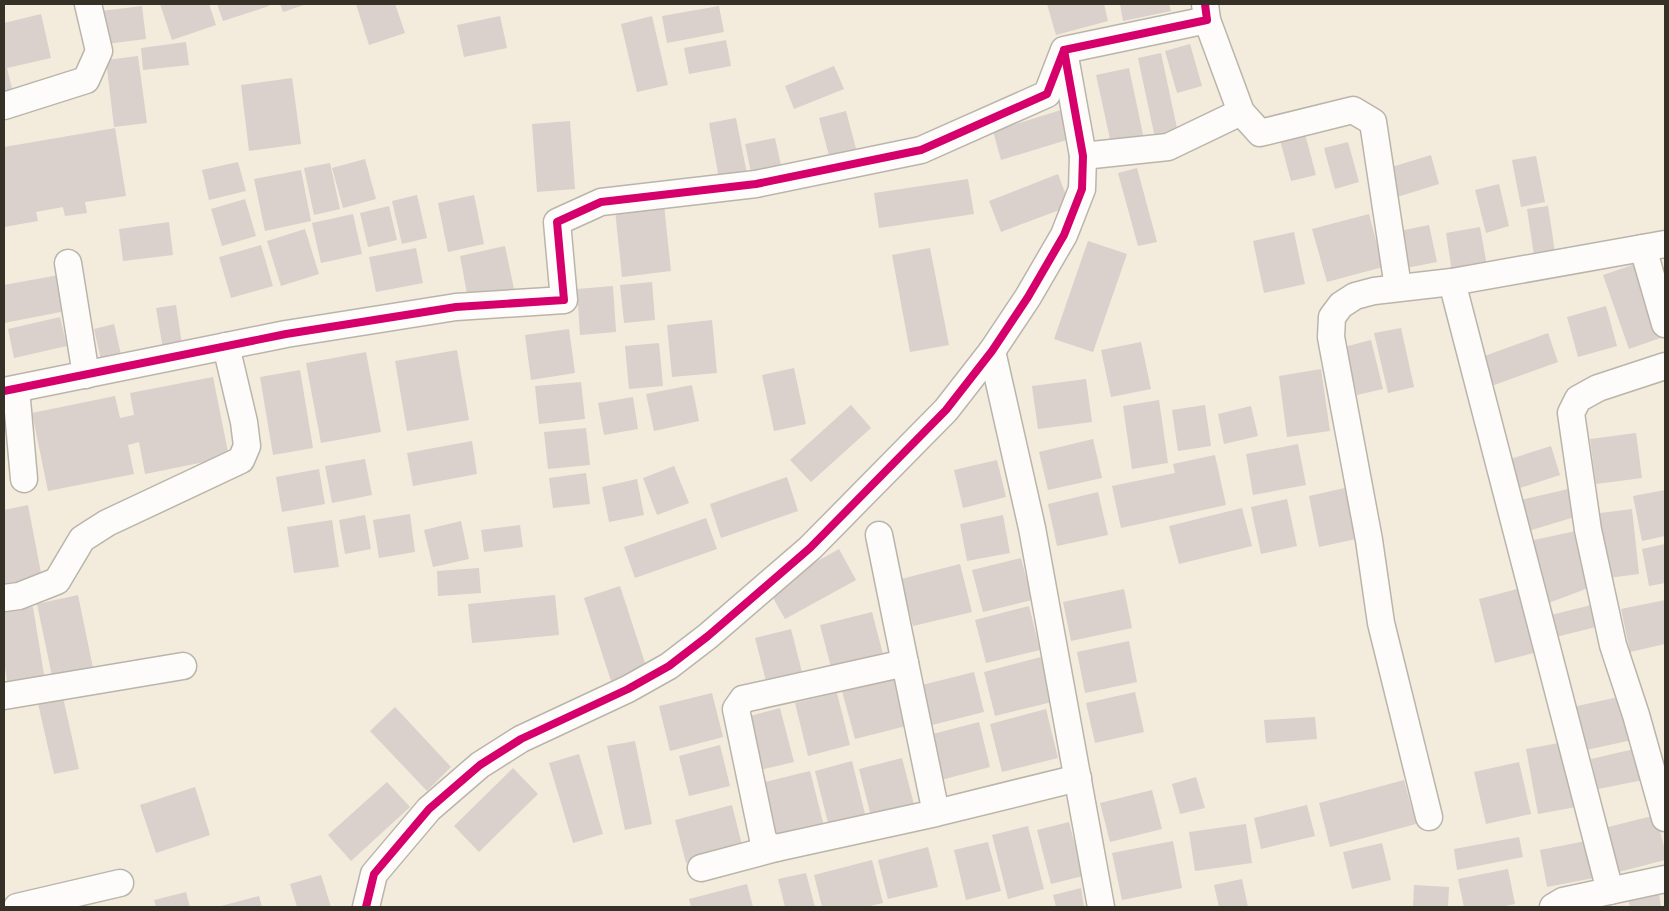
<svg xmlns="http://www.w3.org/2000/svg" width="1669" height="911" font-family="Lato,sans-serif">
<style>
.building{fill:#dad0cc}
.lines{fill:none;stroke-linecap:round;stroke-linejoin:round}
.minor-casing{stroke:#bab5aa;stroke-width:29}
.minor{stroke:#fdfcfa;stroke-width:26}
.cycleway-casing{stroke:#fdfdfd;stroke-width:11}
.cycleway{stroke:#d6006c;stroke-width:8}
</style>
<rect width="100%" height="100%" fill="#f3ecdd"/>
<!-- building -->
<g class="building">
<path d="M160,4H209L216,25L172,40Z"/>
<path d="M217,4H268L269,6L223,21Z"/>
<path d="M280,4H307L283,12Z"/>
<path d="M356,4H395L405,33L369,45Z"/>
<path d="M1047,4H1104L1108,21L1056,35Z"/>
<path d="M1120,4H1169L1171,11L1123,21Z"/>
<path d="M142,6L146,39L106,44L101,11Z"/>
<path d="M719,6L724,32L667,43L662,16Z"/>
<path d="M41,14L51,58L7,68L13,93L4,95V23Z"/>
<path d="M500,16L507,48L464,57L457,25Z"/>
<path d="M652,16L668,85L637,92L621,24Z"/>
<path d="M726,40L731,66L689,74L684,48Z"/>
<path d="M186,42L189,65L143,70L141,48Z"/>
<path d="M1190,44L1202,86L1177,93L1165,51Z"/>
<path d="M1161,53L1178,133L1155,138L1138,58Z"/>
<path d="M138,56L147,123L114,127L106,60Z"/>
<path d="M834,66L844,89L794,109L785,86Z"/>
<path d="M1129,68L1145,144L1112,148L1096,75Z"/>
<path d="M292,78L301,144L249,151L241,85Z"/>
<path d="M1061,110L1070,139L1001,160L993,131Z"/>
<path d="M846,111L858,156L831,163L819,118Z"/>
<path d="M736,118L747,174L719,179L709,123Z"/>
<path d="M570,121L575,189L537,192L532,124Z"/>
<path d="M115,128L126,196L85,202L87,213L65,216L63,207L36,212L38,221L4,227V147Z"/>
<path d="M1305,134L1316,175L1291,181L1280,140Z"/>
<path d="M775,138L782,170L752,177L745,144Z"/>
<path d="M1348,142L1359,182L1335,189L1324,148Z"/>
<path d="M1431,155L1439,184L1394,198L1385,169Z"/>
<path d="M1536,156L1545,202L1521,207L1512,160Z"/>
<path d="M365,159L376,199L343,208L332,168Z"/>
<path d="M238,162L246,191L209,200L202,170Z"/>
<path d="M330,163L340,209L314,215L304,168Z"/>
<path d="M1137,168L1157,242L1138,246L1118,173Z"/>
<path d="M301,170L311,221L265,231L254,179Z"/>
<path d="M1058,174L1070,206L1001,232L989,201Z"/>
<path d="M968,179L974,214L879,228L874,193Z"/>
<path d="M1499,184L1509,226L1486,233L1475,190Z"/>
<path d="M417,195L427,238L402,244L392,201Z"/>
<path d="M474,195L484,244L448,252L438,203Z"/>
<path d="M245,199L256,236L222,246L211,209Z"/>
<path d="M664,205L671,271L622,277L615,210Z"/>
<path d="M389,206L397,240L368,247L360,213Z"/>
<path d="M1548,206L1555,252L1534,256L1527,209Z"/>
<path d="M353,214L362,254L321,263L312,223Z"/>
<path d="M1369,214L1383,267L1327,282L1312,229Z"/>
<path d="M169,222L173,255L123,261L119,229Z"/>
<path d="M1429,225L1437,262L1401,269L1394,232Z"/>
<path d="M1480,227L1487,266L1452,272L1446,233Z"/>
<path d="M305,229L319,274L281,286L267,241Z"/>
<path d="M1294,232L1305,284L1264,293L1253,241Z"/>
<path d="M1088,241L1127,254L1093,352L1054,339Z"/>
<path d="M261,245L273,286L231,298L219,257Z"/>
<path d="M505,246L514,289L468,299L460,256Z"/>
<path d="M416,248L423,283L376,292L369,257Z"/>
<path d="M930,248L949,345L910,352L892,255Z"/>
<path d="M1638,263L1663,337L1629,349L1603,275Z"/>
<path d="M59,275L66,311L4,323V285Z"/>
<path d="M652,282L655,320L624,323L620,285Z"/>
<path d="M613,286L616,332L580,335L577,289Z"/>
<path d="M176,305L182,345L163,349L156,308Z"/>
<path d="M1606,306L1617,346L1578,357L1567,317Z"/>
<path d="M60,317L67,346L14,358L8,329Z"/>
<path d="M712,320L717,373L672,377L667,325Z"/>
<path d="M114,324L122,359L102,364L94,329Z"/>
<path d="M1401,328L1414,387L1388,393L1374,333Z"/>
<path d="M569,329L575,373L531,380L525,335Z"/>
<path d="M1548,333L1558,362L1486,388L1476,359Z"/>
<path d="M1371,340L1383,389L1357,395L1344,347Z"/>
<path d="M1141,342L1151,389L1111,397L1101,350Z"/>
<path d="M659,343L663,386L629,389L625,346Z"/>
<path d="M457,350L469,420L407,431L395,361Z"/>
<path d="M366,352L381,432L321,443L306,363Z"/>
<path d="M794,368L806,424L774,431L762,375Z"/>
<path d="M1321,369L1330,431L1287,437L1279,376Z"/>
<path d="M300,370L313,448L273,455L260,377Z"/>
<path d="M213,377L229,457L145,474L139,442L128,445L134,474L48,491L32,413L115,396L120,418L134,415L130,393Z"/>
<path d="M1086,379L1092,422L1038,429L1032,386Z"/>
<path d="M581,382L585,419L539,424L535,386Z"/>
<path d="M692,385L699,421L654,431L646,394Z"/>
<path d="M633,397L638,429L604,435L598,403Z"/>
<path d="M1159,400L1168,463L1132,469L1123,406Z"/>
<path d="M851,405L871,428L811,482L790,460Z"/>
<path d="M1205,405L1211,446L1178,451L1172,410Z"/>
<path d="M1251,406L1258,436L1224,444L1218,414Z"/>
<path d="M586,428L590,465L548,469L544,432Z"/>
<path d="M1636,433L1642,478L1596,484L1590,439Z"/>
<path d="M1093,439L1102,478L1048,490L1039,452Z"/>
<path d="M472,441L477,474L413,486L407,453Z"/>
<path d="M1298,444L1306,485L1253,495L1246,454Z"/>
<path d="M1551,446L1560,475L1514,490L1504,461Z"/>
<path d="M1215,455L1226,505L1121,528L1112,486L1175,473L1173,464Z"/>
<path d="M365,459L372,495L332,503L325,466Z"/>
<path d="M997,460L1006,497L963,508L954,470Z"/>
<path d="M674,466L689,503L657,515L643,478Z"/>
<path d="M319,469L325,504L282,512L276,477Z"/>
<path d="M586,473L590,504L553,508L549,478Z"/>
<path d="M787,477L798,511L721,538L710,504Z"/>
<path d="M637,479L644,515L609,522L602,487Z"/>
<path d="M1349,487L1361,538L1319,547L1309,496Z"/>
<path d="M1568,489L1578,516L1525,532L1516,501Z"/>
<path d="M1665,490V536L1642,541L1633,496Z"/>
<path d="M1098,492L1108,535L1057,546L1048,504Z"/>
<path d="M1287,499L1297,546L1261,554L1251,507Z"/>
<path d="M28,505L42,578L4,585V510Z"/>
<path d="M1242,508L1252,546L1179,564L1169,526Z"/>
<path d="M1632,509L1639,574L1608,578L1600,513Z"/>
<path d="M410,514L415,552L379,558L373,520Z"/>
<path d="M365,515L371,549L345,554L339,520Z"/>
<path d="M1003,515L1010,553L967,561L960,524Z"/>
<path d="M706,518L717,549L635,578L624,547Z"/>
<path d="M332,520L339,567L294,573L287,527Z"/>
<path d="M461,521L469,559L433,567L424,530Z"/>
<path d="M520,525L523,547L484,552L481,530Z"/>
<path d="M1576,531L1591,587L1546,604L1529,541Z"/>
<path d="M1665,544V583L1649,586L1642,549Z"/>
<path d="M839,549L856,580L785,619L768,589Z"/>
<path d="M1021,558L1032,600L983,612L972,570Z"/>
<path d="M960,564L972,612L913,626L901,579Z"/>
<path d="M479,568L481,593L438,596L437,571Z"/>
<path d="M620,586L647,669L611,681L584,598Z"/>
<path d="M1525,587L1541,651L1495,663L1479,599Z"/>
<path d="M1124,589L1132,628L1071,641L1063,602Z"/>
<path d="M78,595L93,668L52,676L37,604Z"/>
<path d="M555,595L559,635L472,643L468,604Z"/>
<path d="M1665,600V644L1630,652L1621,609Z"/>
<path d="M1595,604L1600,626L1552,638L1547,616Z"/>
<path d="M1029,606L1040,650L986,663L975,620Z"/>
<path d="M33,607L45,681L8,687L4,661V611Z"/>
<path d="M872,612L884,658L832,671L820,625Z"/>
<path d="M791,629L803,676L767,685L755,638Z"/>
<path d="M1129,641L1137,682L1085,693L1077,652Z"/>
<path d="M1041,657L1052,702L995,716L984,672Z"/>
<path d="M974,672L984,712L928,726L918,686Z"/>
<path d="M894,678L906,726L855,739L842,691Z"/>
<path d="M1135,692L1144,732L1095,743L1086,703Z"/>
<path d="M62,693L79,769L54,774L37,699Z"/>
<path d="M712,693L723,737L670,751L659,706Z"/>
<path d="M837,693L850,745L808,756L795,703Z"/>
<path d="M1623,696L1632,740L1577,752L1568,708Z"/>
<path d="M395,707L451,767L427,791L370,731Z"/>
<path d="M780,708L794,762L756,771L743,718Z"/>
<path d="M1046,709L1058,758L1002,772L990,724Z"/>
<path d="M1315,717L1317,739L1266,743L1264,720Z"/>
<path d="M979,722L990,767L941,780L929,735Z"/>
<path d="M635,741L652,824L625,830L607,746Z"/>
<path d="M1564,742L1576,807L1538,814L1526,749Z"/>
<path d="M720,745L730,786L689,796L679,756Z"/>
<path d="M1634,749L1643,780L1598,789L1591,759Z"/>
<path d="M579,754L603,834L573,843L549,763Z"/>
<path d="M902,758L916,812L873,824L859,769Z"/>
<path d="M852,761L866,818L829,827L815,771Z"/>
<path d="M1519,762L1531,814L1486,824L1474,772Z"/>
<path d="M513,768L538,794L479,852L454,826Z"/>
<path d="M810,771L824,826L774,838L761,783Z"/>
<path d="M1196,777L1205,808L1180,814L1172,784Z"/>
<path d="M1404,780L1416,824L1330,847L1319,803Z"/>
<path d="M387,782L410,807L351,861L328,835Z"/>
<path d="M195,787L210,835L156,853L140,805Z"/>
<path d="M1152,790L1162,829L1110,842L1100,803Z"/>
<path d="M732,805L743,849L686,863L675,820Z"/>
<path d="M1307,805L1315,836L1261,849L1254,818Z"/>
<path d="M1656,815L1665,851V860L1611,874L1600,829Z"/>
<path d="M1069,822L1083,876L1051,884L1037,830Z"/>
<path d="M1246,824L1252,863L1195,871L1189,832Z"/>
<path d="M1028,826L1044,889L1008,899L992,835Z"/>
<path d="M1519,837L1523,857L1457,870L1454,849Z"/>
<path d="M1591,840L1599,877L1547,887L1540,850Z"/>
<path d="M1173,841L1182,888L1122,900L1112,853Z"/>
<path d="M988,842L1001,891L966,900L954,850Z"/>
<path d="M1382,843L1391,880L1352,889L1343,852Z"/>
<path d="M928,847L938,887L888,899L878,860Z"/>
<path d="M872,860L883,903L866,907H822L814,875Z"/>
<path d="M1508,869L1515,904L1500,907H1464L1458,879Z"/>
<path d="M806,873L815,907H785L778,879Z"/>
<path d="M321,875L331,907H297L290,884Z"/>
<path d="M1242,879L1248,907H1219L1214,885Z"/>
<path d="M747,884L753,907H691L689,899Z"/>
<path d="M1414,885L1449,887L1448,907H1413Z"/>
<path d="M1081,888L1084,907H1056L1053,895Z"/>
<path d="M186,892L190,907H156L154,900Z"/>
<path d="M1659,893L1661,907H1630L1628,899Z"/>
<path d="M259,896L262,907H217Z"/>
</g>
<g class="lines">
<defs>
<g id="minor">
<path d="M1207,20L1241,112L1260,133L1353,110L1373,122L1398,287"/>
<path d="M4,106L86,80L99,51L88,4"/>
<path d="M1083,156L1168,147L1241,112"/>
<path d="M1643,248L1665,324"/>
<path d="M68,263L86,375"/>
<path d="M1452,282L1610,891"/>
<path d="M992,351L1032,528L1101,907"/>
<path d="M1665,366L1598,388L1578,399L1571,413L1588,530L1613,645L1636,715L1665,818"/>
<path d="M16,389L24,479"/>
<path d="M4,391L286,334L456,307L564,300L557,222L601,202L756,184L921,150L1047,94L1064,50L1207,20L1205,4"/>
<path d="M879,535L905,663"/>
<path d="M4,598L19,596L57,581L82,539L107,523L241,460L247,446L244,422L226,346"/>
<path d="M4,696L183,666"/>
<path d="M936,813L905,663L743,699L736,709L763,839L768,845L776,848L936,813L1078,778"/>
<path d="M1429,817L1381,623L1369,540L1331,337L1332,317L1341,305L1355,296L1374,291L1452,282L1665,244"/>
<path d="M701,868L776,848"/>
<path d="M17,907L120,883"/>
<path d="M366,907L374,874L429,809L480,765L521,739L628,689L669,666L708,636L810,548L946,410L992,351L1028,297L1064,235L1082,189L1083,156L1064,51"/>
<path d="M1553,907L1563,901L1665,879"/>
</g>
</defs>
<!-- minor casing -->
<use href="#minor" class="minor-casing"/>
<!-- minor -->
<use href="#minor" class="minor"/>
<defs>
<g id="cycleway">
<path d="M4,391L286,334L456,307L564,300L557,222L601,202L756,184L921,150L1047,94L1064,50L1207,20L1205,4"/>
<path d="M366,907L374,874L429,809L480,765L521,739L628,689L669,666L708,636L810,548L946,410L992,351L1028,297L1064,235L1082,189L1083,156L1064,50"/>
</g>
</defs>
<!-- cycleway casing -->
<use href="#cycleway" class="cycleway-casing"/>
<!-- cycleway -->
<use href="#cycleway" class="cycleway"/>
</g>
<!-- border -->
<rect width="1669" height="911" fill="none" stroke="#363127" stroke-width="10"/>
</svg>
